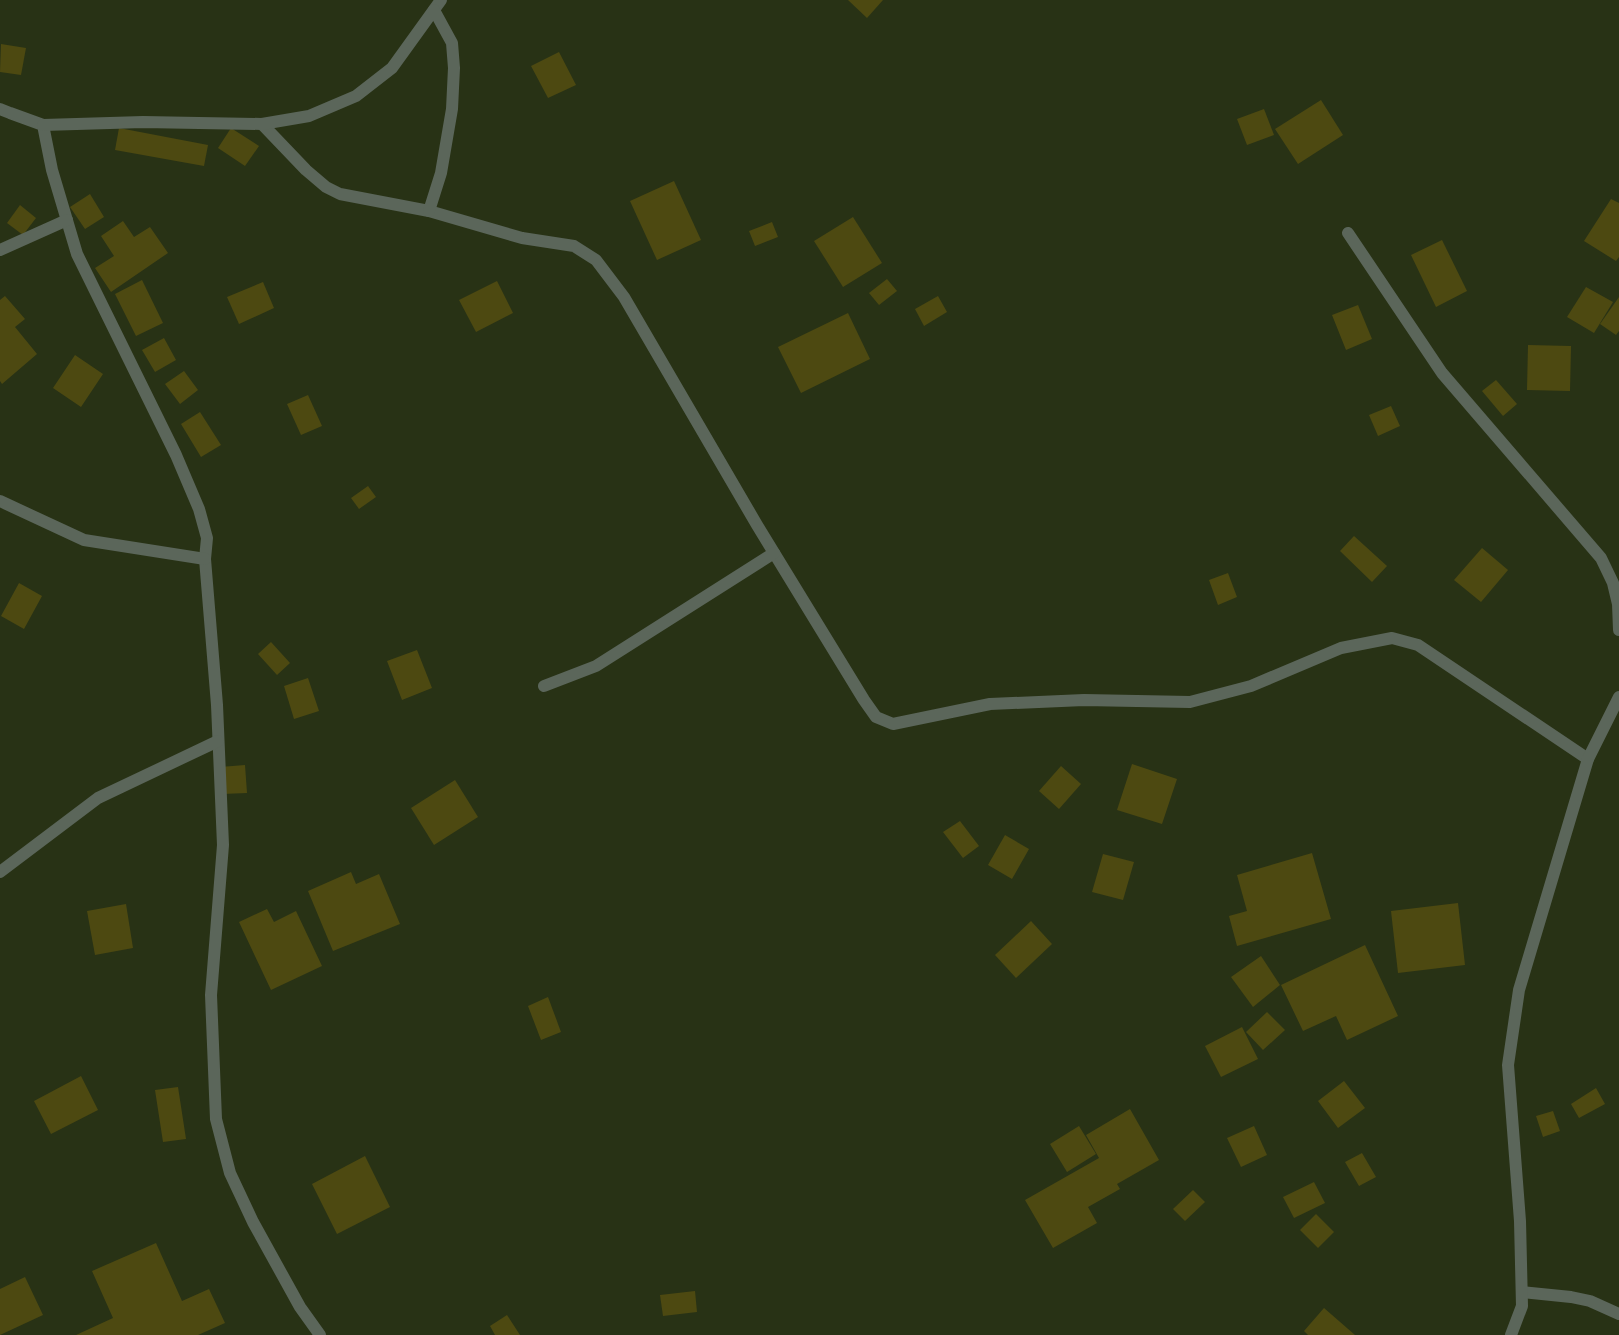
<svg xmlns="http://www.w3.org/2000/svg" width="1619" height="1335" font-family="Montserrat,sans-serif">
<style>
.building{fill:#4d4911}
.lines{fill:none;stroke-linecap:round;stroke-linejoin:round}
.minor{stroke:#5b665a;stroke-width:12}
</style>
<rect width="100%" height="100%" fill="#283215"/>
<!-- building -->
<g class="building">
<path d="M848,0H883L867,18Z"/>
<path d="M1,44L26,48L21,75L0,72Z"/>
<path d="M559,52L576,85L548,98L531,66Z"/>
<path d="M1321,100L1343,135L1298,164L1275,129Z"/>
<path d="M1264,109L1274,135L1247,145L1237,119Z"/>
<path d="M119,128L208,145L204,166L115,150Z"/>
<path d="M231,128L259,146L245,166L218,148Z"/>
<path d="M674,181L701,240L657,260L630,201Z"/>
<path d="M90,194L104,217L85,229L70,207Z"/>
<path d="M1611,199L1619,203V257L1616,261L1584,241Z"/>
<path d="M20,205L36,218L23,235L7,223Z"/>
<path d="M853,217L882,263L843,287L814,241Z"/>
<path d="M123,221L134,237L150,227L168,253L111,292L95,268L114,256L101,236Z"/>
<path d="M772,222L778,237L755,246L749,231Z"/>
<path d="M1442,240L1467,291L1436,307L1411,255Z"/>
<path d="M887,279L897,291L879,305L869,293Z"/>
<path d="M142,280L163,323L136,336L115,294Z"/>
<path d="M497,281L513,313L476,332L459,300Z"/>
<path d="M263,282L274,308L239,324L227,297Z"/>
<path d="M1586,287L1613,302L1594,333L1567,317Z"/>
<path d="M5,296L25,319L15,327L37,354L2,384L0,381V300Z"/>
<path d="M938,296L947,312L924,326L915,309Z"/>
<path d="M1619,297V331L1616,335L1600,324Z"/>
<path d="M1358,305L1372,339L1346,350L1332,315Z"/>
<path d="M848,313L870,359L801,393L778,347Z"/>
<path d="M164,338L176,360L155,372L142,350Z"/>
<path d="M1528,345L1571,346L1570,391L1527,390Z"/>
<path d="M75,355L103,374L81,407L53,388Z"/>
<path d="M184,371L198,390L180,404L165,384Z"/>
<path d="M1496,380L1517,404L1503,416L1482,391Z"/>
<path d="M308,395L322,426L301,435L287,404Z"/>
<path d="M1391,406L1400,426L1378,436L1369,415Z"/>
<path d="M200,412L221,445L201,457L181,424Z"/>
<path d="M368,486L376,497L359,509L351,498Z"/>
<path d="M1354,536L1387,566L1372,582L1340,551Z"/>
<path d="M1482,548L1508,570L1481,602L1454,580Z"/>
<path d="M1228,573L1237,597L1218,605L1209,580Z"/>
<path d="M19,583L42,596L24,629L1,616Z"/>
<path d="M271,642L290,663L277,675L258,654Z"/>
<path d="M417,650L432,688L402,700L387,661Z"/>
<path d="M308,678L319,711L294,719L284,686Z"/>
<path d="M1132,764L1177,779L1162,824L1117,810Z"/>
<path d="M245,765L247,793L222,794L220,767Z"/>
<path d="M1061,766L1081,784L1059,809L1039,791Z"/>
<path d="M455,780L478,817L434,845L411,808Z"/>
<path d="M960,821L979,846L963,858L943,832Z"/>
<path d="M1005,835L1029,849L1012,879L988,865Z"/>
<path d="M1312,853L1331,919L1237,946L1229,916L1247,911L1237,875Z"/>
<path d="M1103,854L1134,862L1123,900L1092,892Z"/>
<path d="M351,872L356,884L379,874L400,924L333,951L308,891Z"/>
<path d="M1458,903L1465,965L1398,973L1391,911Z"/>
<path d="M126,904L133,948L95,955L87,911Z"/>
<path d="M267,909L274,922L296,911L322,966L271,990L239,922Z"/>
<path d="M1031,921L1052,944L1016,978L995,955Z"/>
<path d="M1365,945L1398,1016L1347,1040L1336,1016L1303,1031L1281,985Z"/>
<path d="M1261,956L1280,985L1253,1007L1231,977Z"/>
<path d="M548,997L561,1032L541,1040L528,1006Z"/>
<path d="M1267,1012L1285,1030L1263,1050L1246,1032Z"/>
<path d="M1242,1027L1258,1059L1221,1077L1205,1046Z"/>
<path d="M81,1076L98,1110L51,1134L34,1101Z"/>
<path d="M1344,1081L1365,1108L1338,1128L1318,1101Z"/>
<path d="M178,1087L186,1139L163,1142L155,1090Z"/>
<path d="M1596,1088L1605,1104L1579,1118L1571,1104Z"/>
<path d="M1130,1109L1159,1160L1117,1184L1120,1189L1088,1207L1097,1223L1053,1248L1025,1200L1099,1158L1086,1135Z"/>
<path d="M1553,1111L1560,1131L1543,1137L1536,1116Z"/>
<path d="M1079,1126L1096,1154L1067,1172L1050,1144Z"/>
<path d="M1254,1126L1267,1155L1241,1167L1227,1138Z"/>
<path d="M1362,1153L1376,1177L1359,1186L1345,1162Z"/>
<path d="M365,1156L390,1207L337,1234L312,1184Z"/>
<path d="M1314,1182L1325,1203L1294,1218L1283,1197Z"/>
<path d="M1193,1190L1205,1202L1185,1221L1173,1209Z"/>
<path d="M1316,1214L1334,1232L1318,1248L1300,1230Z"/>
<path d="M156,1243L182,1301L209,1289L225,1323L198,1335H76L113,1318L92,1271Z"/>
<path d="M25,1277L43,1315L0,1335V1289Z"/>
<path d="M695,1291L697,1312L663,1316L660,1295Z"/>
<path d="M1324,1308L1355,1335H1308L1304,1331Z"/>
<path d="M507,1315L520,1335H495L490,1326Z"/>
</g>
<g class="lines">
<!-- minor -->
<g class="minor">
<path d="M0,109L10,113L43,125L52,170L77,254L176,455L199,509L207,538L205,559L217,705L223,845L211,995L216,1119L230,1173L253,1222L300,1307L320,1335"/>
<path d="M262,124L306,170L326,187L340,194L429,211L522,238L574,246L596,260L624,297L757,525L864,700L876,717L893,724L990,704L1084,700L1190,702L1251,686L1341,648L1392,638L1418,645L1588,759"/>
<path d="M43,125L143,122L262,124L309,116L356,96L392,68L441,0"/>
<path d="M429,211L441,173L452,109L454,68L452,43L434,10"/>
<path d="M1348,233L1442,373L1601,558L1613,583L1618,604L1619,630"/>
<path d="M0,250L67,220"/>
<path d="M0,501L84,540L205,559"/>
<path d="M544,686L596,666L774,553"/>
<path d="M0,872L98,798L218,741"/>
<path d="M1522,1292L1571,1297L1590,1301L1619,1314"/>
<path d="M1511,1335L1522,1306L1520,1221L1508,1065L1519,990L1588,759L1619,697"/>
</g>
</g>
</svg>
